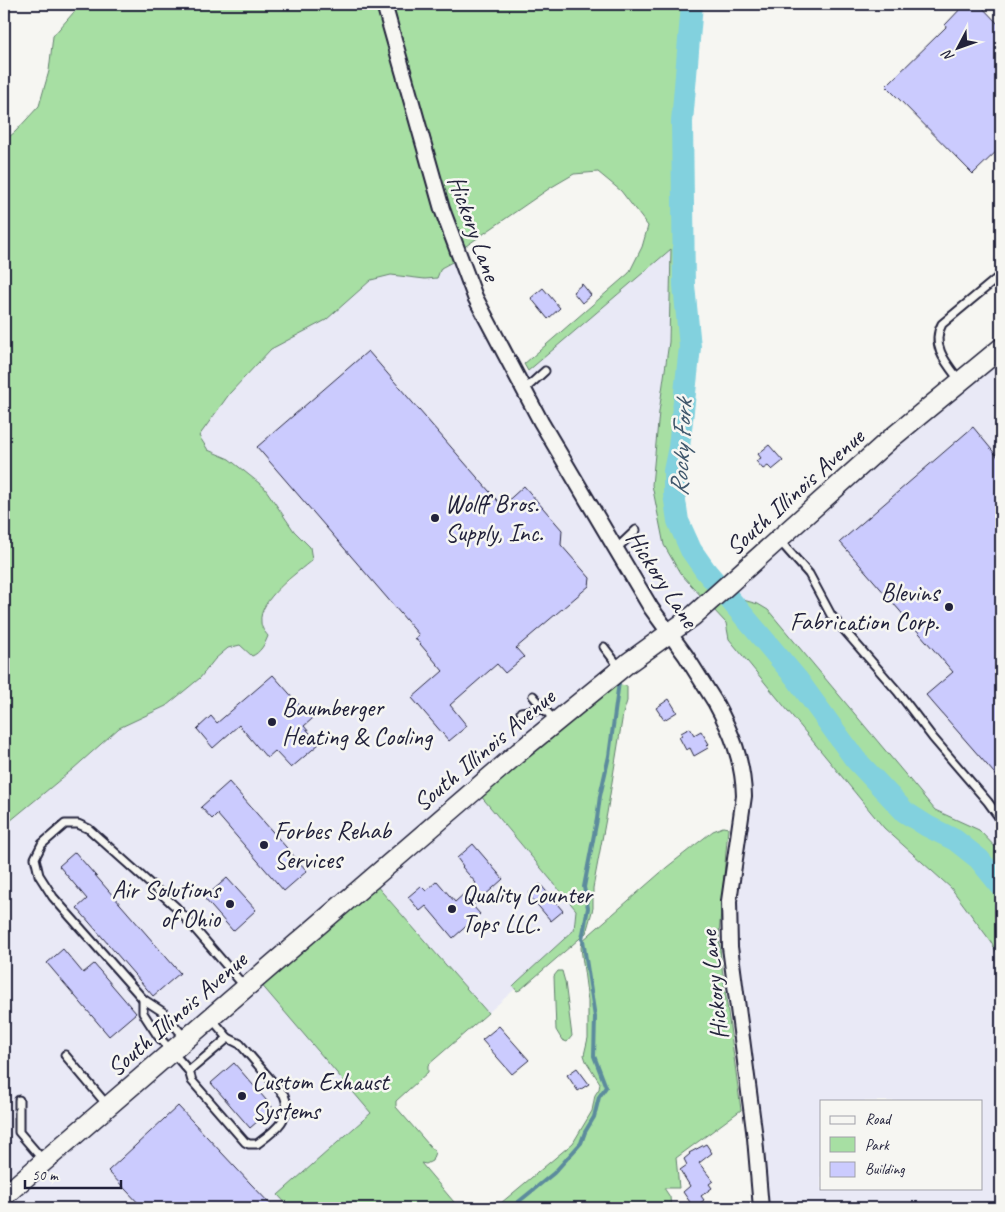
<svg xmlns="http://www.w3.org/2000/svg" width="1005" height="1212" font-family="Caveat,sans-serif">
<style>
.built{fill:#e9e9f6;fill-rule:evenodd}
.green{fill:#a7dfa3;stroke:#64806f}
.lines{fill:none;stroke-linecap:round;stroke-linejoin:round}
.stream{stroke:#5c8b9d;stroke-width:4}
.river{stroke:#82d1de;stroke-width:22}
.building{fill:#cbcbfe;stroke:#22223b}
.lane-casing{stroke:#22223b;stroke-width:11}
.street-casing{stroke:#22223b;stroke-width:18}
.secondary-casing{stroke:#22223b;stroke-width:22}
.lane{stroke:#f6f6f2;stroke-width:7}
.street{stroke:#f6f6f2;stroke-width:14}
.secondary{stroke:#f6f6f2;stroke-width:19}
.poi-dot{fill:#22223b;stroke:#f6f6f2;stroke-width:2}
.labels{text-anchor:middle;dominant-baseline:central;stroke-width:5;stroke-linejoin:round;paint-order:stroke}
.street-label{font-size:25px;fill:#22223b;stroke:#f6f6f2}
.poi-label{font-size:25px;fill:#22223b;stroke:#f6f6f2;text-anchor:start}
.water-label{font-size:26px;font-style:italic;fill:#3f576c;stroke:#f6f6f2}
</style>
<rect width="100%" height="100%" fill="#f6f6f2"/>
<filter id="ink" filterUnits="userSpaceOnUse"><feTurbulence type="fractalNoise" baseFrequency=".02" numOctaves="2"/><feDisplacementMap in="SourceGraphic" scale="10" xChannelSelector="R" yChannelSelector="G"/><feConvolveMatrix kernelMatrix="1 2 1 2 8 2 1 2 1" color-interpolation-filters="sRGB"/></filter>
<g filter="url(#ink)">
<!-- built -->
<g class="built">
<path d="M671,248L669,342L659,412L652,485L713,609L726,623L729,639L884,828L951,888L992,943L1001,962V1208H767L738,962V905L750,812V781L745,751L739,736L728,711L682,633L623,676L480,795L576,910L574,930L571,934L517,982L513,986L515,989L488,1013L375,884L261,983L372,1113L279,1195L290,1208H4V826L73,769L119,728L166,706L200,678L215,659L228,648L240,645L252,655L263,629L260,622L261,615L270,597L292,578L310,547L294,531L264,487L229,459L208,450L199,436L230,393L271,349L355,294L371,280L391,275L425,279L454,261L466,293L514,385L528,371ZM821,1101H981V1188H821Z"/>
<path d="M1001,359V853L979,830L935,810L768,610L758,604L743,600L734,590L888,452Z"/>
</g>
<!-- green -->
<g class="green">
<path d="M81,4H378L437,217L454,261L441,268L437,278L425,279L391,275L371,280L326,320L271,349L230,393L199,436L208,450L229,459L264,487L294,531L310,547L312,560C297,573 258,600 261,622C261,628 265,632 268,636C265,644 260,653 252,656L240,645L228,648L215,659L200,678L166,706L119,728L73,769L4,826V141L15,132L39,106L49,71L53,36Z"/>
<path d="M391,4H692L682,122L684,285L690,347L679,447L674,471V494L678,521L691,550L717,584L702,597L680,573L664,545L652,485L659,412L669,342L671,249L528,371L524,364L629,273L642,247L648,226L621,191L598,172L574,174L550,188L463,248L447,203Z"/>
<path d="M734,590L743,600L758,604L768,610L935,810L979,830L1001,853V962L992,943L951,888L884,828L729,639L726,623L713,609Z"/>
<path d="M617,681L620,685L627,686V701L623,714L607,813L593,888V908L586,933L520,990L517,991L513,986L517,982L574,930L576,910L480,795Z"/>
<path d="M723,827L728,828L719,935L721,960L741,1110L676,1158L679,1188H664L670,1197L671,1208H495L573,1143L592,1111L595,1095L599,1089L600,1083L586,1061L584,1055L588,1038V1001L581,948L582,941L667,867L713,831Z"/>
<path d="M375,884L488,1013L428,1065V1072L396,1101V1107L435,1152L432,1161L426,1164L421,1163L459,1208H290L278,1195L371,1113L260,983Z"/>
<path d="M558,971H562L565,982L572,1036L567,1042L562,1040L556,1030L554,976Z"/>
</g>
<g class="lines">
<!-- stream -->
<g class="stream">
<path d="M582,939L588,908L584,887L597,819L600,796L609,756L619,682"/>
<path d="M511,1208L554,1173L581,1143L585,1132L594,1117L599,1097L606,1087L594,1056L595,1017L583,940"/>
</g>
<!-- river -->
<path class="river" d="M692,4L682,122L684,285L690,347L679,447L674,471V494L678,521L691,550L705,570L797,679L855,759L905,812L927,826L955,840L979,859L1001,886"/>
</g>
<!-- building -->
<g class="building">
<path d="M965,4H979L1001,27V147L973,174L886,86L946,27L945,25Z"/>
<path d="M582,284L591,295L582,303L573,292Z"/>
<path d="M543,288L560,308L548,319L531,298Z"/>
<path d="M368,351L502,506L524,486L562,530L561,545L590,578L589,586L516,648L524,657L505,673L497,664L450,705L467,726L449,741L412,698L443,671L415,638L419,635L257,447Z"/>
<path d="M973,427L1001,461V781L926,695L953,672L840,542Z"/>
<path d="M769,445L783,461L772,470L768,466L763,469L756,461L761,458L758,454Z"/>
<path d="M273,675L312,719L304,726L319,744L291,768L275,751L267,758L239,725L213,748L197,729L211,716L217,723Z"/>
<path d="M669,699L677,712L664,720L656,708Z"/>
<path d="M690,728L694,735L701,731L709,744L707,746L708,748L694,756L690,748L686,750L679,737L682,735L681,733Z"/>
<path d="M229,782L307,871L284,891L217,814L212,819L201,807Z"/>
<path d="M473,844L503,879L473,906L480,914L453,938L426,906L420,911L408,897L421,886L426,891L437,881L455,902L476,883L462,867L463,866L457,858Z"/>
<path d="M75,852L180,973L153,996L77,908L87,899L59,866Z"/>
<path d="M227,878L256,910L233,931L204,898Z"/>
<path d="M540,884L563,911L551,921L528,894Z"/>
<path d="M63,949L83,973L94,964L136,1013L109,1036L47,963Z"/>
<path d="M499,1026L529,1060L512,1074L482,1040Z"/>
<path d="M234,1063L273,1108L250,1128L211,1083Z"/>
<path d="M577,1068L589,1084L578,1091L567,1075Z"/>
<path d="M178,1106L250,1183L274,1208H143L108,1171Z"/>
<path d="M706,1144L712,1153L699,1163L713,1181L709,1184L712,1188L701,1196L704,1200L694,1208L683,1192L690,1186L680,1170L687,1165L684,1159L690,1154L689,1153Z"/>
</g>
<g class="lines">
<defs>
<g id="lane">
<path d="M960,381C947,364 930,346 942,324L1001,275"/>
<path d="M524,390L545,371"/>
<path d="M779,540L809,574L831,615L898,692L933,738L988,802L1001,820"/>
<path d="M616,549L636,530"/>
<path d="M604,647L620,668"/>
<path d="M533,696L555,721"/>
<path d="M521,712L544,709"/>
<path d="M143,999V1013L158,1036L189,1071L192,1081L245,1142L249,1144H257C273,1132 294,1118 284,1095L240,1044L228,1038L212,1019"/>
<path d="M186,1039L163,1012L143,999L53,897L39,875L35,858L42,844L65,824H78L89,829L176,907L245,987"/>
<path d="M65,1055L108,1106"/>
<path d="M189,1071L228,1038"/>
<path d="M19,1100V1132L43,1160"/>
</g>
<path id="street" d="M384,4L442,209L475,297L541,422L616,549L651,608L686,656L715,702C732,733 743,760 744,796L729,901L730,947L755,1138L761,1208"/>
<path id="secondary" d="M4,1196L519,752L628,663L693,616L888,441L1001,348"/>
</defs>
<!-- lane casing -->
<use href="#lane" class="lane-casing"/>
<!-- street casing -->
<use href="#street" class="street-casing"/>
<!-- secondary casing -->
<use href="#secondary" class="secondary-casing"/>
<!-- lane -->
<use href="#lane" class="lane"/>
<!-- street -->
<use href="#street" class="street"/>
<!-- secondary -->
<use href="#secondary" class="secondary"/>
</g>
</g>
<!-- markers -->
<g class="poi-dot">
<circle cx="435" cy="518" r="5"/>
<circle cx="949" cy="607" r="5"/>
<circle cx="272" cy="722" r="5"/>
<circle cx="264" cy="845" r="5"/>
<circle cx="230" cy="904" r="5"/>
<circle cx="452" cy="909" r="5"/>
<circle cx="242" cy="1096" r="5"/>
</g>
<g class="labels">
<!-- street labels -->
<g class="street-label">
<text transform="translate(474 228) rotate(70)">Hickory Lane</text>
<text transform="translate(795 492) rotate(-42)">South Illinois Avenue</text>
<text transform="translate(662 579) rotate(57)">Hickory Lane</text>
<text transform="translate(484 750) rotate(-40)">South Illinois Avenue</text>
<text transform="translate(714 985) rotate(-96)">Hickory Lane</text>
<text transform="translate(177 1014) rotate(-41)">South Illinois Avenue</text>
</g>
<!-- poi labels -->
<g class="poi-label">
<text x="445" y="504">Wolff Bros.<tspan x="445" dy="29">Supply, Inc.</tspan></text>
<text x="939" y="593" text-anchor="end">Blevins<tspan x="939" dy="29">Fabrication Corp.</tspan></text>
<text x="282" y="708">Baumberger<tspan x="282" dy="29">Heating &amp; Cooling</tspan></text>
<text x="274" y="831">Forbes Rehab<tspan x="274" dy="29">Services</tspan></text>
<text x="220" y="890" text-anchor="end">Air Solutions<tspan x="220" dy="29">of Ohio</tspan></text>
<text x="462" y="895">Quality Counter<tspan x="462" dy="29">Tops LLC.</tspan></text>
<text x="252" y="1082">Custom Exhaust<tspan x="252" dy="29">Systems</tspan></text>
</g>
<!-- water labels -->
<g class="water-label">
<text transform="translate(681 448) rotate(-87)">Rocky Fork</text>
</g>
</g>
<!-- margin -->
<rect width="1005" height="1212" fill="none" stroke="#f6f6f2" stroke-width="20"/>
<rect x="10" y="10" width="985" height="1192" fill="none" stroke="#22223b" stroke-width="2" filter="url(#ink)"/>
<!-- legend -->
<rect x="820" y="1100" width="162" height="90" fill="#f6f6f2" stroke="#a1a1a9"/>
<rect x="830" y="1116" width="25" height="8" fill="#f6f6f2" stroke="#a1a1a9"/>
<text x="865" y="1124" font-size="15" fill="#22223b">Road</text>
<rect x="830" y="1137" width="25" height="15" fill="#a7dfa3" stroke="#a1a1a9"/>
<text x="865" y="1150" font-size="15" fill="#22223b">Park</text>
<rect x="830" y="1162" width="25" height="15" fill="#cbcbfe" stroke="#a1a1a9"/>
<text x="865" y="1174" font-size="15" fill="#22223b">Building</text>
<!-- north arrow -->
<g transform="translate(958 48) rotate(229)" stroke="#f6f6f2" stroke-width="4" paint-order="stroke">
<path d="M0-4L9 19L0 12L-9 19Z" fill="#22223b"/>
<text y="-8" font-size="14" font-weight="bold" text-anchor="middle" fill="#22223b">N</text>
</g>
<!-- scale -->
<path d="M25 1180v8h96v-8" fill="none" stroke="#22223b" stroke-width="2.5"/>
<text x="32" y="1180" font-size="15" fill="#22223b" stroke="#f6f6f2" stroke-width="4" paint-order="stroke">50 m</text>
</svg>
